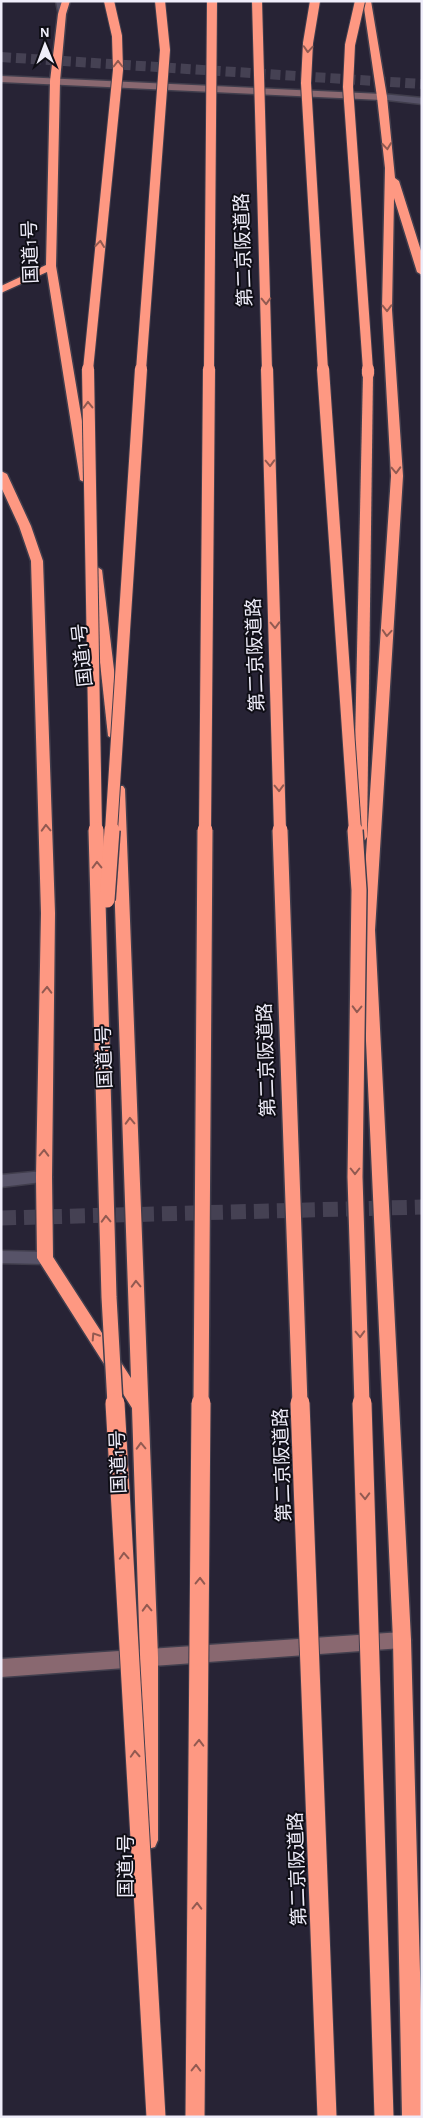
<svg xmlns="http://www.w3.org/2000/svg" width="423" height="2118" font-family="'Alegreya Sans','Noto Sans JP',sans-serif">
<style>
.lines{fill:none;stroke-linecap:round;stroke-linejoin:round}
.street-tunnel-far1{stroke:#454153;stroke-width:10;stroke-dasharray:10 5;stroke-linecap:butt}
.street-tunnel{stroke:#454153;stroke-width:15;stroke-dasharray:15 8;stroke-linecap:butt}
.street-casing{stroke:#413e4d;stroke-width:3}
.secondary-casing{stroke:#413e4d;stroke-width:3}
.highway-casing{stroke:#413e4d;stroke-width:3}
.street{fill:#575368;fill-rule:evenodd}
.secondary{fill:#896870;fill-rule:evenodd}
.highway{fill:#fe9882;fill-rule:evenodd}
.highway-bridge-far3-casing{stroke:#413e4d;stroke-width:12;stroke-linecap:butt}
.highway-bridge-far2-casing{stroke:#413e4d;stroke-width:14;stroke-linecap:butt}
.highway-bridge-far1-casing{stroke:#413e4d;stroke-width:18;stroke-linecap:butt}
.highway-bridge-casing{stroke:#413e4d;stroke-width:21;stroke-linecap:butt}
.highway-bridge-far3{stroke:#fe9882;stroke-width:10}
.highway-bridge-far2{stroke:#fe9882;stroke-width:12}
.highway-bridge-far1{stroke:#fe9882;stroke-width:15}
.highway-bridge{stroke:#fe9882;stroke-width:19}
.oneway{stroke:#925a51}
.labels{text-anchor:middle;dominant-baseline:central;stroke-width:4;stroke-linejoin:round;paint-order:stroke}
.street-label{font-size:19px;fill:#efedfa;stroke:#0f0e16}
</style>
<rect width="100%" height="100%" fill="#272335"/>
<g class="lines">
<!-- street-tunnel-far1 -->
<path class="street-tunnel-far1" d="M1,57L422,84"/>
<!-- street-tunnel -->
<path class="street-tunnel" d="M1,1218L422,1207"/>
<defs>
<g id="street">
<path d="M56,1H64L65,16H59Z"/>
<path d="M382,94L422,98V104L379,99V95Z"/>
<path d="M44,1171L50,1173L52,1177L50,1181L1,1187V1175Z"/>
<path d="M1,1251L45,1252L51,1253L53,1258L51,1263L45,1264L1,1263Z"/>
</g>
<g id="secondary">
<path d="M1,76L382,94L387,97L382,100L1,82Z"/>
<path d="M402,1632L409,1634L411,1640L409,1646L402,1648L1,1677V1659Z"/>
</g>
<g id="highway">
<path d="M62,1H70L66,14L60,81L56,266L92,480L86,483L80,480L47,272L1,293V286L46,265L50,81L58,14Z"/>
<path d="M363,1H371L387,97L395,178L399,181L422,254V275L417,272L394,198L392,310L403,476L375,930L411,1640L422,2046V2117H402L393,1640L361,930L391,476L382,310L385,168L377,97Z"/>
<path d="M368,371L373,374L367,837L365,840H355L353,837L363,374Z"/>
<path d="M1,471L7,474L31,526L43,561L55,913L52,1177L53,1257L131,1378L111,789L113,786H123L125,789L158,1657V1840L155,1847L148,1849L141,1847L138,1840L140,1657L132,1408L37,1258L36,1177L41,913L31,561L19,526L1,487Z"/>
<path d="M96,566L102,570L122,736L115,740L108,736L90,570Z"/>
</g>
</defs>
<!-- street casing -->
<use href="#street" class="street-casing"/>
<!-- secondary casing -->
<use href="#secondary" class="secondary-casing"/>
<!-- highway casing -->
<use href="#highway" class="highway-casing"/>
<!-- street -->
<use href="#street" class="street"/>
<!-- secondary -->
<use href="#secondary" class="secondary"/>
<!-- highway -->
<use href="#highway" class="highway"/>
<defs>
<g id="highway-bridge-far3">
<path d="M257,1L267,370"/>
<path d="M315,1L308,43L306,83L323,370"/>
<path d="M360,1L350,45L348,87L368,370"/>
<path d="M88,370L118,70L117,36L109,1"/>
<path d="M141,370L165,50L160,1"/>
<path d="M209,370L212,1"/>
</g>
<g id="highway-bridge-far2">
<path d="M88,369L96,831"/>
<path d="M267,369L280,831"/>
<path d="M323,369L355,831"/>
<path d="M368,369V374"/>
<path d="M111,831L141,369"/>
<path d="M205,831L209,369"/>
</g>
<g id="highway-bridge-far1">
<path d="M96,830L109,1297L115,1404"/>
<path d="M280,830L300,1404"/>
<path d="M355,830L359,890L355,1177L362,1404"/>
<path d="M107,900L112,830"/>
<path d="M201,1404L205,830"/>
</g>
<g id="highway-bridge">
<path d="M115,1403L156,2117"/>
<path d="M300,1403L327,2117"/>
<path d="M362,1403L384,2117"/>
<path d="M195,2117L201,1403"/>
</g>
</defs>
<!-- highway-bridge-far3 casing -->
<use href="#highway-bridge-far3" class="highway-bridge-far3-casing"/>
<!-- highway-bridge-far2 casing -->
<use href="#highway-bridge-far2" class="highway-bridge-far2-casing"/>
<!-- highway-bridge-far1 casing -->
<use href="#highway-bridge-far1" class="highway-bridge-far1-casing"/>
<!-- highway-bridge casing -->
<use href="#highway-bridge" class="highway-bridge-casing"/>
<!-- highway-bridge-far3 -->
<use href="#highway-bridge-far3" class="highway-bridge-far3"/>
<!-- highway-bridge-far2 -->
<use href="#highway-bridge-far2" class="highway-bridge-far2"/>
<!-- highway-bridge-far1 -->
<use href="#highway-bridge-far1" class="highway-bridge-far1"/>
<!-- highway-bridge -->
<use href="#highway-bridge" class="highway-bridge"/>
</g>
<!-- one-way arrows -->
<defs><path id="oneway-chevron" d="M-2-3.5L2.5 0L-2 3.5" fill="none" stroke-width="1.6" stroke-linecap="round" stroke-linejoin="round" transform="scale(1.25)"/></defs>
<g class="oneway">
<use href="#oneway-chevron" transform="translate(308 49) rotate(94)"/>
<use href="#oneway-chevron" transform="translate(118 64) rotate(-90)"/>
<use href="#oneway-chevron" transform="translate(387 146) rotate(84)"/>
<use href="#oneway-chevron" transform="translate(100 244) rotate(-84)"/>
<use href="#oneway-chevron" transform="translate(266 301) rotate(88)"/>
<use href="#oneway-chevron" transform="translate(387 308) rotate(89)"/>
<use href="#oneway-chevron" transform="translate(88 405) rotate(-91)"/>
<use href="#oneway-chevron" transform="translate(270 463) rotate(88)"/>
<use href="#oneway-chevron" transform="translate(396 470) rotate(88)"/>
<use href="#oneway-chevron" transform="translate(275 625) rotate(88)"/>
<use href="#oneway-chevron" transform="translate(387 633) rotate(94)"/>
<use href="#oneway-chevron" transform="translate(279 788) rotate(88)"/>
<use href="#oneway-chevron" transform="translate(46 828) rotate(-92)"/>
<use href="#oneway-chevron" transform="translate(97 865) rotate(-91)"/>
<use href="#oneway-chevron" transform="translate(47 990) rotate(-89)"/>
<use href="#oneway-chevron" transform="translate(357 1009) rotate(91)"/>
<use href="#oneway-chevron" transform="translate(130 1121) rotate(-92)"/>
<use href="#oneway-chevron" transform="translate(44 1153) rotate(-89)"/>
<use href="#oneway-chevron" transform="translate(355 1171) rotate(90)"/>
<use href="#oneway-chevron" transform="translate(106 1219) rotate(-92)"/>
<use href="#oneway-chevron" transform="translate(136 1284) rotate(-92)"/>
<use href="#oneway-chevron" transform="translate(360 1334) rotate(88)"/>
<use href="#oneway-chevron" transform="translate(95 1336) rotate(-123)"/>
<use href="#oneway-chevron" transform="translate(141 1446) rotate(-92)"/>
<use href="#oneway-chevron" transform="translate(365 1496) rotate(88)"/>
<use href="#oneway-chevron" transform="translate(124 1556) rotate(-93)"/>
<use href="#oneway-chevron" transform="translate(200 1581) rotate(-89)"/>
<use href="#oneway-chevron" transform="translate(147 1608) rotate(-92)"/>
<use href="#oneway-chevron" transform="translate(199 1743) rotate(-89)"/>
<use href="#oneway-chevron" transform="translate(135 1754) rotate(-93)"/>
<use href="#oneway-chevron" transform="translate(197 1906) rotate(-89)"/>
<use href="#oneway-chevron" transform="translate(196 2068) rotate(-89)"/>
</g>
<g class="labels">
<!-- street labels -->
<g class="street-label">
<text transform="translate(244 250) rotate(-92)">第二京阪道路</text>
<text transform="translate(31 252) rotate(-92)">国道1号</text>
<text transform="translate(83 655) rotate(-96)">国道1号</text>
<text transform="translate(256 655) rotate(-92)">第二京阪道路</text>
<text transform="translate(105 1057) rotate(-92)">国道1号</text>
<text transform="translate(267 1060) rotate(-92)">第二京阪道路</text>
<text transform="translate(119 1462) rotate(-92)">国道1号</text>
<text transform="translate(283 1465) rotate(-92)">第二京阪道路</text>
<text transform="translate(126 1866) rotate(-90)">国道1号</text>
<text transform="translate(298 1869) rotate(-92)">第二京阪道路</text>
</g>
</g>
<!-- border -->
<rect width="423" height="2118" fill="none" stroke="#efedfa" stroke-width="5"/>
<!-- north arrow -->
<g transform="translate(45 45) rotate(359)" stroke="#0f0e16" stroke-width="4" paint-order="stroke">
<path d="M0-4L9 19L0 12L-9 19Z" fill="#efedfa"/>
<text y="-8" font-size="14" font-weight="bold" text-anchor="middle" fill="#efedfa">N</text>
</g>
</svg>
